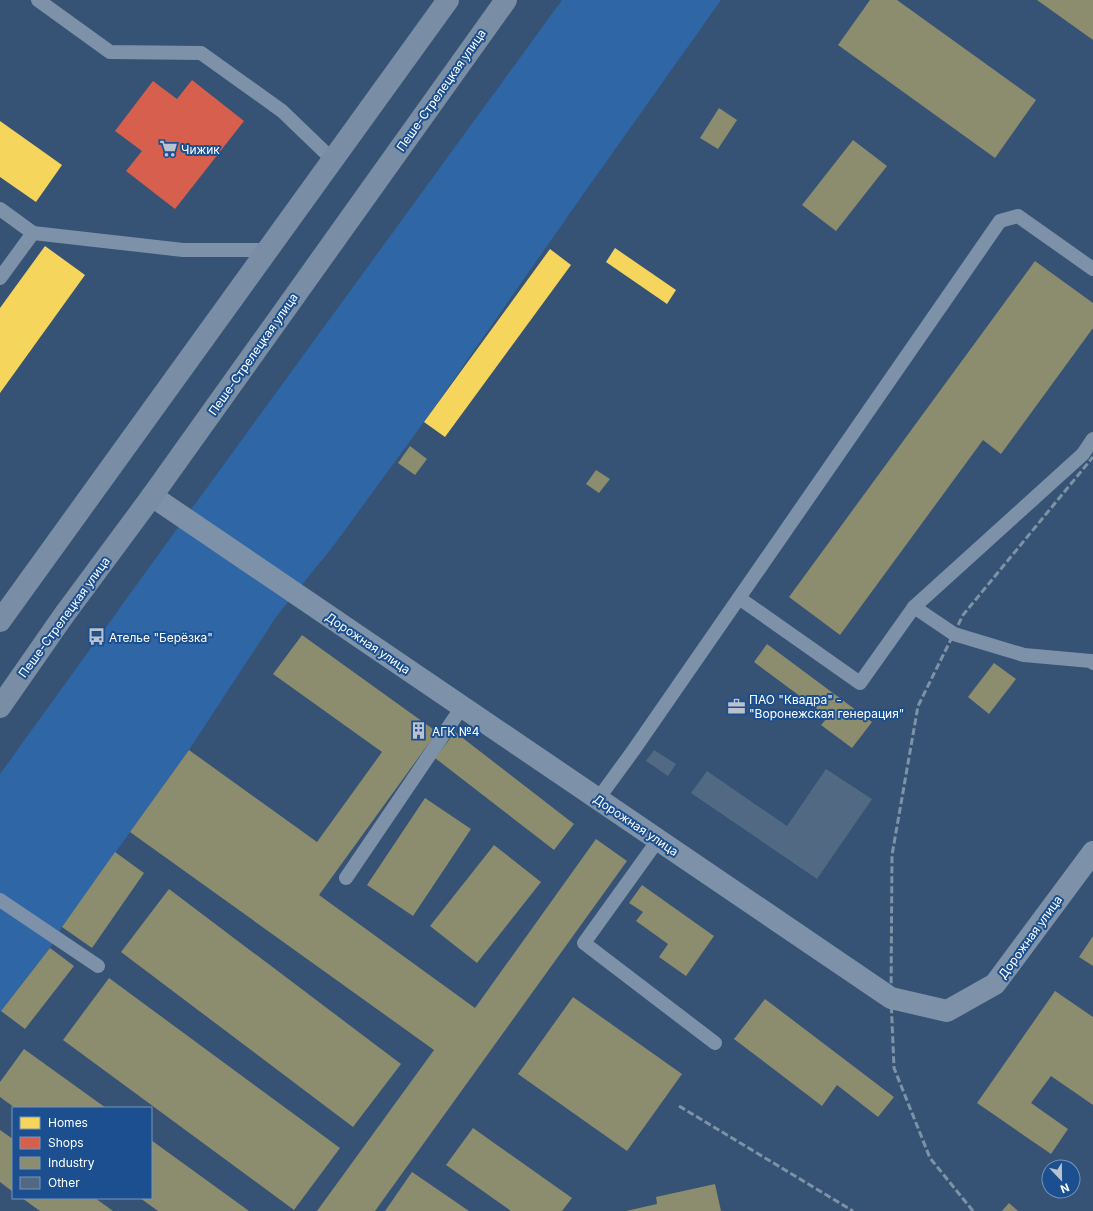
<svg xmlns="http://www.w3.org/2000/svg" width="1093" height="1211" font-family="Inter,sans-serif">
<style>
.green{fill:#2f66a5}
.homes{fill:#f6d55c}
.shops{fill:#d6604d}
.industry{fill:#8c8c6e}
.building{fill:#526984}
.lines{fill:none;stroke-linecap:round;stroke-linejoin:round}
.lane{stroke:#7d92a8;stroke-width:14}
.street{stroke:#7d92a8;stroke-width:22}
.secondary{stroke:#798da4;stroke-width:22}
.rail{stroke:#7e92a7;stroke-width:3;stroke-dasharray:7 3;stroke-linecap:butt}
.labels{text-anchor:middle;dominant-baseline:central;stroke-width:4;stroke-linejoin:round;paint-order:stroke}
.street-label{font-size:12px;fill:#fff;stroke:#1b4f8f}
.poi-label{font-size:12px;fill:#fff;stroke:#1b4f8f;text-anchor:start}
</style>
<rect width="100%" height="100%" fill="#365274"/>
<!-- green -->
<path class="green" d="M562,0H721L577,203L424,422L334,545L276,617L189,750L62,927L50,948L0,1012V774L166,544Z"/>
<!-- homes -->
<g class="homes">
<path d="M0,121L62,165L36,202L0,177Z"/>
<path d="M45,246L85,275L0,393V308Z"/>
<path d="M615,248L676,290L667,304L606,262Z"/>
<path d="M550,249L571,265L445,437L424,422Z"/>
</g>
<!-- shops -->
<path class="shops" d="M192,80L244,121L175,209L126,171L142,151L115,131L153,81L177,99Z"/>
<!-- industry -->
<g class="industry">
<path d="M870,0H897L1036,100L995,158L838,45Z"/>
<path d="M1037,0H1093V40Z"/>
<path d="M719,108L737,120L718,149L700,138Z"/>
<path d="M853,140L887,166L836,231L802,205Z"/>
<path d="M1035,261L1093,303V328L1001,454L983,440L840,635L789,597Z"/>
<path d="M410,446L427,459L415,475L398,463Z"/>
<path d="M596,470L610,479L599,493L586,484Z"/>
<path d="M302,635L437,732L319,895L475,1008L596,839L627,861L375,1211H317L434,1050L130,832L189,750L317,842L382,752L273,674Z"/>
<path d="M767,644L872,722L852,748L821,725L828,717L754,662Z"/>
<path d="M994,663L1016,679L989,714L968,697Z"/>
<path d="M455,732L574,824L554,850L435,758Z"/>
<path d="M425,798L471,829L413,916L367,885Z"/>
<path d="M494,845L541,882L477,963L430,926Z"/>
<path d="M115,852L144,873L92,948L62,927Z"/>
<path d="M642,885L714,936L686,976L659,957L668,944L636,921L643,912L629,903Z"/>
<path d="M169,889L401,1064L353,1127L121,952Z"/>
<path d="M1093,936V966L1079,957Z"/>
<path d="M50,948L74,966L25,1029L1,1011Z"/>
<path d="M109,978L340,1148L294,1210L63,1040Z"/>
<path d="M1055,991L1093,1017V1105L1051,1076L1031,1103L1068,1129L1051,1154L977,1103Z"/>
<path d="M573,997L682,1074L627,1151L518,1074Z"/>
<path d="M765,999L894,1097L878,1117L837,1085L822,1106L734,1039Z"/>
<path d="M24,1049L106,1108H15L0,1097V1082Z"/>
<path d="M473,1128L572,1198L562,1211H511L446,1165Z"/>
<path d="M0,1130L13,1139V1192L0,1182Z"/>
<path d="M151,1140L249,1211H158L140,1198H151Z"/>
<path d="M412,1172L469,1211H385Z"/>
<path d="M715,1184L721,1211H626L657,1204L656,1197Z"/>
<path d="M22,1198H95L113,1211H40Z"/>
<path d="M1009,1203L1018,1211H1002Z"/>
</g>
<!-- building -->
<g class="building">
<path d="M654,750L676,764L668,776L646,761Z"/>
<path d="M826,769L872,799L817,879L691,793L707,771L787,826Z"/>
</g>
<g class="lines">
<!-- lane -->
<g class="lane">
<path d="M38,0L110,52L201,53L282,111L333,160"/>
<path d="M0,209L33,233L0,278"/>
<path d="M33,233L183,250H268"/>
<path d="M739,598L860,683L914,607L1083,454L1093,439"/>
<path d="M914,607L954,634L1024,655L1091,661L1093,663"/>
<path d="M598,799L633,751L1000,221L1018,216L1093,269"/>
<path d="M658,840L584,943L715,1043"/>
<path d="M346,878L462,707"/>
<path d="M0,900L98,966"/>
</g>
<!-- street -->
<path class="street" d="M152,496L891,998L947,1011L995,984L1093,852"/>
<!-- secondary -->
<g class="secondary">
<path d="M0,621L448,0"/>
<path d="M0,707L64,615L152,496L506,0"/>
</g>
<!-- rail -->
<g class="rail">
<path d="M679,1106L853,1211"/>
<path d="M973,1211L930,1158L894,1068L891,998L892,855L918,706L963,615L1093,457"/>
</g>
</g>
<!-- icons -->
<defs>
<symbol id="supermarket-bare" viewBox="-9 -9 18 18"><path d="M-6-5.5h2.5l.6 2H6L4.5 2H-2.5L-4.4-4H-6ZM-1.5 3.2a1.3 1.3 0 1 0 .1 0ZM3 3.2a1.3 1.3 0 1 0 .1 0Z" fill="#b9c2ce" stroke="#1b4f8f" stroke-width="2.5" paint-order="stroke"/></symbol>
<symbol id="bus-bare" viewBox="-9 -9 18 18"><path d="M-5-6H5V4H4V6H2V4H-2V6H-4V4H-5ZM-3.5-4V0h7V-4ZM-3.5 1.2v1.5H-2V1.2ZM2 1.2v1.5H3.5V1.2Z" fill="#b9c2ce" stroke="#1b4f8f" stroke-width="2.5" paint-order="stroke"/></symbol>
<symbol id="office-bare" viewBox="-9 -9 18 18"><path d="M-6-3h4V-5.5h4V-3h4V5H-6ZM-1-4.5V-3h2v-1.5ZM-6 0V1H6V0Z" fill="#b9c2ce" stroke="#1b4f8f" stroke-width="2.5" paint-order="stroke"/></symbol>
<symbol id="building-bare" viewBox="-9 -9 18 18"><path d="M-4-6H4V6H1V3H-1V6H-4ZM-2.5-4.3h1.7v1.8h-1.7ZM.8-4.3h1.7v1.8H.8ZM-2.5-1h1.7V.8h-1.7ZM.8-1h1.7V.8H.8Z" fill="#b9c2ce" stroke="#1b4f8f" stroke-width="2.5" paint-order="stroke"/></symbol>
</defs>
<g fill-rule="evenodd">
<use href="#supermarket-bare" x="156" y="136" width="25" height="25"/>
<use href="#bus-bare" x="84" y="624" width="25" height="25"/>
<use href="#office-bare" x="724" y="694" width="25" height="25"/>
<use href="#building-bare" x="406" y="718" width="25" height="25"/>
</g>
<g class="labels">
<!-- street labels -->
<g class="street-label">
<text transform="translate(441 90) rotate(-55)">Пеше-Стрелецкая улица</text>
<text transform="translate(253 354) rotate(-55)">Пеше-Стрелецкая улица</text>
<text transform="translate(64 617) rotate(-54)">Пеше-Стрелецкая улица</text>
<text transform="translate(368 643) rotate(34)">Дорожная улица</text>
<text transform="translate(636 825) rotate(34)">Дорожная улица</text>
<text transform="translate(1030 937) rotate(-54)">Дорожная улица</text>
</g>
<!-- poi labels -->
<g class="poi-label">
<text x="181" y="149">Чижик</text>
<text x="109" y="637">Ателье "Берёзка"</text>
<text x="749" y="699">ПАО "Квадра" -<tspan x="749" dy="14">"Воронежская генерация"</tspan></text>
<text x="432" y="731">АГК №4</text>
</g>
</g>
<!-- legend -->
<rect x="12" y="1107" width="140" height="92" fill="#1b4f8f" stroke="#7695bc"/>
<rect x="20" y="1117" width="20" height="12" fill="#f6d55c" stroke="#7695bc"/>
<text x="48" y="1127" font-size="12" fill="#ffffff">Homes</text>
<rect x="20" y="1137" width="20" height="12" fill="#d6604d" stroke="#7695bc"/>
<text x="48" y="1147" font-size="12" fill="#ffffff">Shops</text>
<rect x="20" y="1157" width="20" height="12" fill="#8c8c6e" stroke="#7695bc"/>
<text x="48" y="1167" font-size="12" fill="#ffffff">Industry</text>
<rect x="20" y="1177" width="20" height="12" fill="#526984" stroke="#7695bc"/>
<text x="48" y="1187" font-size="12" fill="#ffffff">Other</text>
<!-- north arrow -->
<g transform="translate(1061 1179) rotate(158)"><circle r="19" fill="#1b4f8f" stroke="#7695bc"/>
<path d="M0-3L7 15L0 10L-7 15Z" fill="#b9c2ce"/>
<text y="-6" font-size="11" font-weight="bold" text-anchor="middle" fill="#ffffff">N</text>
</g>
</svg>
